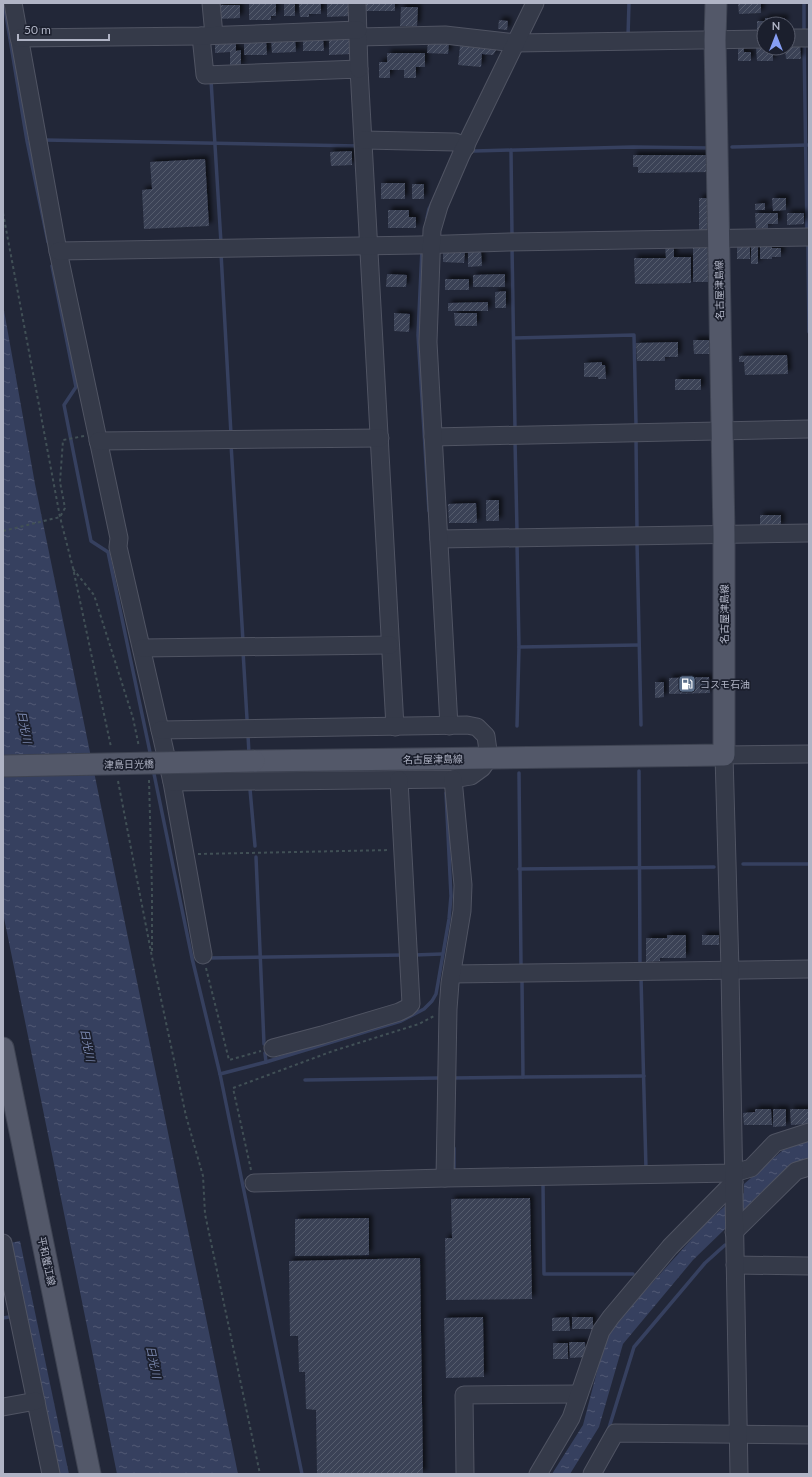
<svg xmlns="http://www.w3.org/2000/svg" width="812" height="1477" font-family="Lato,'Noto Sans JP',sans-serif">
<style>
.water{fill:url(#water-ripples)}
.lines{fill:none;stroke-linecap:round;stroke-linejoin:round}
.stream{stroke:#36405f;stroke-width:3.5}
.building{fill:url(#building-hatch);filter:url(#shadow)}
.minor-casing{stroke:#505463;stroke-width:19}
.major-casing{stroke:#3e4352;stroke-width:23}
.path{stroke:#415056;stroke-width:2;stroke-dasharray:3 3;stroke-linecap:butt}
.minor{stroke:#353a49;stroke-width:17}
.major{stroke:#535869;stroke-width:21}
.major-bridge-casing{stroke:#3e4352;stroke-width:23;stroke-linecap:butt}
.major-bridge{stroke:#535869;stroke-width:21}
.labels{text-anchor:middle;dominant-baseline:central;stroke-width:3.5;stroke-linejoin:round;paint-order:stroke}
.street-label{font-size:10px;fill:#b0b4c5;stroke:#1b1f2d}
.poi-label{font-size:10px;fill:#b0b4c5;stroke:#1b1f2d;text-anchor:start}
.water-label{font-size:11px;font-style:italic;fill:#7986ac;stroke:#1b1f2d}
</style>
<defs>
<pattern id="water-ripples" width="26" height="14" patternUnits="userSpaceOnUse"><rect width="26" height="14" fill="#36405f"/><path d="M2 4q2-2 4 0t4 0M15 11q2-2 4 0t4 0" fill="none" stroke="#515974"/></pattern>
<pattern id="building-hatch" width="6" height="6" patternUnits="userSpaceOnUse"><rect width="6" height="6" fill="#3b4256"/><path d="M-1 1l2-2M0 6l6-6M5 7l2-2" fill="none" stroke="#555b6d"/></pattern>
<filter id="shadow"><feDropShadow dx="3.5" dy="-3.5" stdDeviation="2" flood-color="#0009"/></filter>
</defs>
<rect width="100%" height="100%" fill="#222738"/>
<!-- water -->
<g class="water">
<path d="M3,305L35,484L238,1474H117L3,913Z"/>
<path d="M809,1141V1159L745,1211L726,1224V1228L693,1260L623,1344L599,1427L570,1474H552L583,1425L607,1333L706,1223L725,1206L744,1193V1184L783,1150Z"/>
<path d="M20,1241L69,1474H58L10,1243Z"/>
</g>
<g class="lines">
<!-- stream -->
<g class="stream">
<path d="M4,3L27,141L48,242"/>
<path d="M804,3V32"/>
<path d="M628,36L629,3"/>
<path d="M804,43L807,232"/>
<path d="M211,80L221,243"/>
<path d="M45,140L358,146"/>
<path d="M732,147L809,145"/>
<path d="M511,150L512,236"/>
<path d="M474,151L633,147L708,148"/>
<path d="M427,218L429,209L432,203"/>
<path d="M808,243L809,332"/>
<path d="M512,247L515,428"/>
<path d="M422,249L418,335L429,511"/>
<path d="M221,253L231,434"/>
<path d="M52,266L76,387L64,405L91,541L108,552L151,757"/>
<path d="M514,338L634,335L636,424"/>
<path d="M636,439L637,529"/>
<path d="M515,441L517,530"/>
<path d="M231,444L243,641"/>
<path d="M637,542L641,725"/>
<path d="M517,543L519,647L517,726"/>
<path d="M519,647L639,645"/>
<path d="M243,651L247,719"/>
<path d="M248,735L249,754"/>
<path d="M153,769L192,958L220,1074L302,1474"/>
<path d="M639,771L640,966"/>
<path d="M519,773L521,966"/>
<path d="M250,789L255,846"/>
<path d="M256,857L264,1044"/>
<path d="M743,864H809"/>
<path d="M519,869L714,867"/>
<path d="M414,955L442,954"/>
<path d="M208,958L403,955"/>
<path d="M641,978L646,1169"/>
<path d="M265,1053L266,1062"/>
<path d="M220,1074L266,1062L401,1021L424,1009L432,1001L436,994L438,983L449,919L451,896L446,793"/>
<path d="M523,1077L644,1076"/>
<path d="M453,1078L523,1077L522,981"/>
<path d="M305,1080L438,1078"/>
<path d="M454,1148V1172"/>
<path d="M540,1183H543L544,1274H633"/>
<path d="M3,1318L9,1317"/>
<path d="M608,1431L634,1347L705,1263L725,1245"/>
</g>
</g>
<!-- building -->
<g class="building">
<path d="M249,3H276V16H271V20H249Z"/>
<rect x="284" y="3" width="11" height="13"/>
<path d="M327,3H349L350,16L327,17Z"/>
<rect x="366" y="3" width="29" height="8"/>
<path d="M738,3H761V13L739,14Z"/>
<path d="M299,4H321V14H309V17H300Z"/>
<path d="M219,5H240V18L219,19Z"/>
<path d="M401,7H418L417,26H400Z"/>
<rect x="765" y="18" width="20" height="6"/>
<path d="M499,20L508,21L507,30L498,29Z"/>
<rect x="757" y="21" width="7" height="10"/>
<path d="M271,37H295L296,52L272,53Z"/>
<path d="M351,37L352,54L329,55V38Z"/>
<path d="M303,38H323L324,51H303Z"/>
<path d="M244,39H266L267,55H244Z"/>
<path d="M428,41L449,42L448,54L427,53Z"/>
<path d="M215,42H236V51L241,50V67H230V52L215,53Z"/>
<path d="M481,43L498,47L493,55L482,54L481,67L458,65L460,46L480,48Z"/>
<path d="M738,44H744V52H751V61H738Z"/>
<path d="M800,44L801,59H786L785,48H788V45Z"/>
<path d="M764,45V48H773V61H757L756,46Z"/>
<path d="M387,53H425V67H416V78H404V70H390V78H379V62H387Z"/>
<path d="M352,151V165L331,166L330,152Z"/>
<path d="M633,155H710V172L638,173V167H633Z"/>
<path d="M205,159L209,226L144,229L142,190L152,189L150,162Z"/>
<rect x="381" y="183" width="24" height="16"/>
<rect x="412" y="184" width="12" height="15"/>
<path d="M699,198H709V229L705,232H699Z"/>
<path d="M772,198H786V210L773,211Z"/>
<path d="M765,203V210H755V204Z"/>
<path d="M388,210H409V217H416V228H388Z"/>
<path d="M755,213H778V224H768V228H756Z"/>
<path d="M787,213H804V224L787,225Z"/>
<path d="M760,243H772V248H781V257H772V259H760Z"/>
<rect x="751" y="244" width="7" height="20"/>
<path d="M665,245H674V257H691V283L635,284L634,258H666Z"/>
<rect x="737" y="245" width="13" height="14"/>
<rect x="693" y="247" width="19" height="35"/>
<path d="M443,251L465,252L464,263L443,262Z"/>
<path d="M468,251H481L482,266L468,267Z"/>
<path d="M387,274L407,275L406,287H386Z"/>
<path d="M505,274V287H473V275Z"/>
<rect x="445" y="279" width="24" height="11"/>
<path d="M506,291V308H495V292Z"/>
<path d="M488,302V311H448V303Z"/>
<path d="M394,313L410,314L409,332L394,331Z"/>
<path d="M454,313H477V326H455Z"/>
<path d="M693,340H710L711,354H694Z"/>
<path d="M678,342V357H665V361H637L636,343Z"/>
<path d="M787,355L788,374L745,375L744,362H739V356Z"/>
<path d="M602,362V365H605L606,379H598V377H584V363Z"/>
<rect x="675" y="379" width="26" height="11"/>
<rect x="486" y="500" width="13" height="21"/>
<path d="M476,503L477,523H449L448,504Z"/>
<rect x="760" y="515" width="21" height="12"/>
<path d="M709,677L710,693L669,694V678Z"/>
<path d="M655,682H664V697L655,698Z"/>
<path d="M667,935H686V958H660V961L646,962V938H667Z"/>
<rect x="702" y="935" width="17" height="10"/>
<path d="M755,1109H771L772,1125H744L743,1113L755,1112Z"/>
<path d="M773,1109H786V1126L773,1127Z"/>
<path d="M790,1109H809V1124L791,1125Z"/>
<path d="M530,1198L532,1299L446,1300L445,1238H452L451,1199Z"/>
<path d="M369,1218V1255L295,1256V1219Z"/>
<path d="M420,1258L423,1474H317L316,1410L306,1409L305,1372H299L298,1336H290L289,1261Z"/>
<path d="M483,1317L484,1377L446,1378L444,1318Z"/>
<path d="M569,1317L570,1331H552V1318Z"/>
<rect x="572" y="1317" width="21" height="12"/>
<path d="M569,1342H585L586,1357L570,1358Z"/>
<rect x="553" y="1343" width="15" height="16"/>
</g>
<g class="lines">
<defs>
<g id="minor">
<path d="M13,3L58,251L119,538L118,547L172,782L203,955"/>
<path d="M211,3L214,35"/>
<path d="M357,3L358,37L445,35L516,43L764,39"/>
<path d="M201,36L205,75L359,69L395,727"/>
<path d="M358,37L359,69"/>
<path d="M19,38L201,36L358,30"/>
<path d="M788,38H809"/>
<path d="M364,140L455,142L466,147"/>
<path d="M58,251L418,245L509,242L809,237"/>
<path d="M433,437L809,429"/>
<path d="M98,441L380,438"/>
<path d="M439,539L809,533"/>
<path d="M142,648L390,645"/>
<path d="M449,726L428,342L432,230L439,206L461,155L535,3"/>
<path d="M160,730L467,725L477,727L486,736L489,758L482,768L471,776L453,779L172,782"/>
<path d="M452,974L809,969"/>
<path d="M273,1048L322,1035L399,1012L407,1008L411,1004L399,780"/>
<path d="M445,1178L448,1009L450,983L462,911L463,885L453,779"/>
<path d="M254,1183L445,1178L734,1173L751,1168L775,1143L809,1132"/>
<path d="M734,1232L796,1171L809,1167"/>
<path d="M3,1243L51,1474"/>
<path d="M735,1265L809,1266"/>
<path d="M3,1407L36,1401"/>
<path d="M465,1474L464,1395L579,1394"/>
<path d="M538,1474L571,1418L601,1331L611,1317L670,1247L734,1182"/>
<path d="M592,1474L615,1433L809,1435"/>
<path d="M739,1474L730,970L724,755L809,754"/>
</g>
<g id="major">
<path d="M254,761L724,755V534L715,40L716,3"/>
<path d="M3,1048L90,1474"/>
</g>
</defs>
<!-- minor casing -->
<use href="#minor" class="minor-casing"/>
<!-- major casing -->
<use href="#major" class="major-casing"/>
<!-- path -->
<g class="path">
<path d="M3,213L60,517L73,568L111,747"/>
<path d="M3,531L60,517L65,508L60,482L63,440L84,436"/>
<path d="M73,569L94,595L133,718L139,747"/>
<path d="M149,780L152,891V952"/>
<path d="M118,781L152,957L186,1116L203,1176L205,1214L260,1474"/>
<path d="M198,854L390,850"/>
<path d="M206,968L229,1060L261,1051"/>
<path d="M251,1170L233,1088L333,1051L419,1024L434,1016"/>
</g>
<!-- minor -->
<use href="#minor" class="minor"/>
<!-- major -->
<use href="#major" class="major"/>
<defs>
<path id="major-bridge" d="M3,766L254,761"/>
</defs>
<!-- major-bridge casing -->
<use href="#major-bridge" class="major-bridge-casing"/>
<!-- major-bridge -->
<use href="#major-bridge" class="major-bridge"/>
</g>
<!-- icons -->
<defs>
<symbol id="fuel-square" viewBox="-11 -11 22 22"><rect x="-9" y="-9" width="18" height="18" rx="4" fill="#5c6f8a" stroke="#1b1f2d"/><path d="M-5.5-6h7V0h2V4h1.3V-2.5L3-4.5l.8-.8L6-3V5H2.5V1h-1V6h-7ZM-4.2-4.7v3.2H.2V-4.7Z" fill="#fff"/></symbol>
</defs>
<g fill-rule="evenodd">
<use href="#fuel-square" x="677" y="674" width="20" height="20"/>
</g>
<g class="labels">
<!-- street labels -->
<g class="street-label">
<text transform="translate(719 290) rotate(-91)">名古屋津島線</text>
<text transform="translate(724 614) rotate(-90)">名古屋津島線</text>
<text transform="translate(433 759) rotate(-1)">名古屋津島線</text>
<text transform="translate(129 764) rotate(-1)">津島日光橋</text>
<text transform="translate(47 1261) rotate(78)">平和蟹江線</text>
</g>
<!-- poi labels -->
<g class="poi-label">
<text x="700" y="684">コスモ石油</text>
</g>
<!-- water labels -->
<g class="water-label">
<text transform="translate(25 727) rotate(79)">日光川</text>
<text transform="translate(88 1045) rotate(79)">日光川</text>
<text transform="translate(154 1362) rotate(78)">日光川</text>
</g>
</g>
<!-- border -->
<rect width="812" height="1477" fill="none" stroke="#b0b4c5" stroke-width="8"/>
<!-- north arrow -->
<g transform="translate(776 36)"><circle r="19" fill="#1b1f2d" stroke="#575b6a"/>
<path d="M0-3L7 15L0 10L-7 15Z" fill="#869ef4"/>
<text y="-6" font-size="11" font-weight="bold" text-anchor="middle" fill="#b0b4c5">N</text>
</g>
<!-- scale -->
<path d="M18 34v6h91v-6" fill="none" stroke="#b0b4c5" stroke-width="2"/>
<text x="24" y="34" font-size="12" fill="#b0b4c5" stroke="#1b1f2d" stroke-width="3" paint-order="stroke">50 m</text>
</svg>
